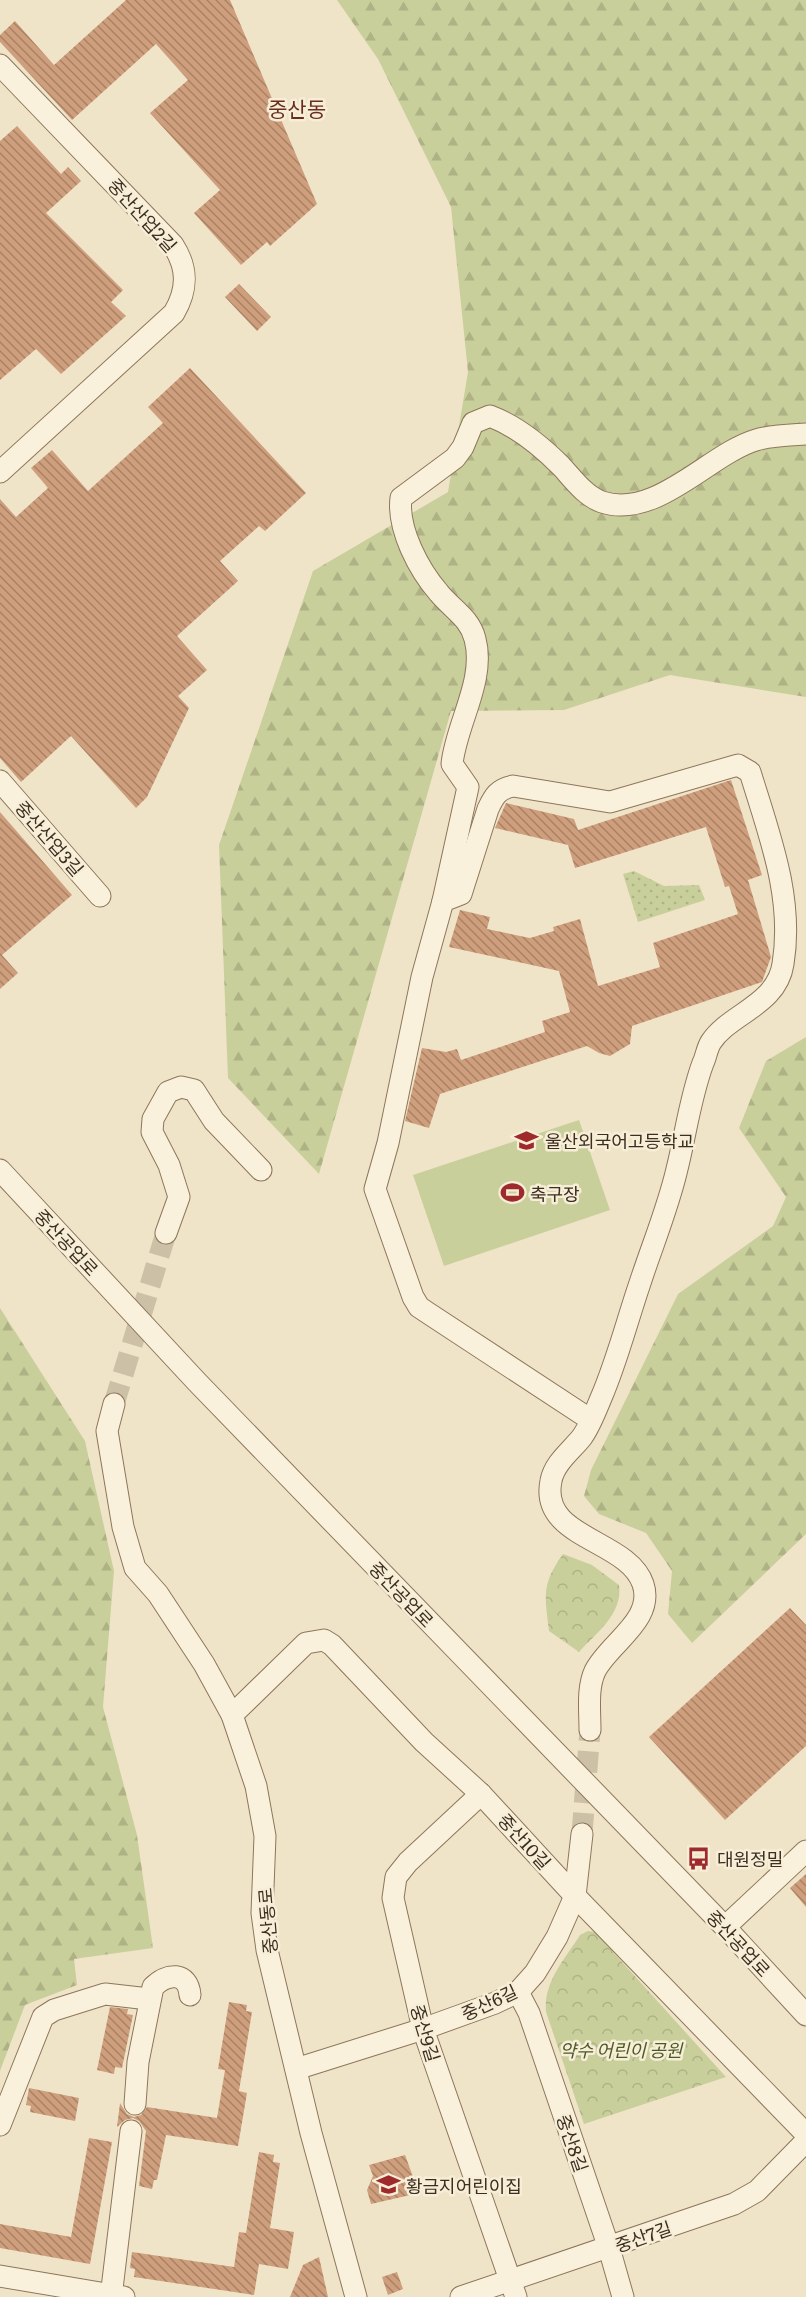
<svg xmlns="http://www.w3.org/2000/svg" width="806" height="2297" font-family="Literata,'Noto Sans KR',serif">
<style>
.grass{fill:url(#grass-dots)}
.forest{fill:url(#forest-firs)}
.park{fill:url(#park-crowns)}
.pitch{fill:#c9cf9b}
.building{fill:url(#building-back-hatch)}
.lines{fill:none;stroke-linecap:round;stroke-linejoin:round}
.minor-tunnel{stroke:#ccc0a6;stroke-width:21;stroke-dasharray:21 10;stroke-linecap:butt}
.minor-casing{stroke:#8d765c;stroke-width:23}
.minor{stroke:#faf1dc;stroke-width:21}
.labels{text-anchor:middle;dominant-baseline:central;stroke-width:5;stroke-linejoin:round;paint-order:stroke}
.street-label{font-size:18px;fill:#3d2e20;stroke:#f7eed8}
.poi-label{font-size:18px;fill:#3d2e20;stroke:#f7eed8;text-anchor:start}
.park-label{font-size:18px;font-style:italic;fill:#4d5a26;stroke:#f7eed8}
.quarter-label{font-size:21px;fill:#6b2e1e;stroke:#f7eed8}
</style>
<defs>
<pattern id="grass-dots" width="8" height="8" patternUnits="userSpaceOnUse" patternTransform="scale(1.5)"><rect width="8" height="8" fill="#c9cf9b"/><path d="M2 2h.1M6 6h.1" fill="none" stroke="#aeb285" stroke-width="1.8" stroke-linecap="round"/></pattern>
<pattern id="forest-firs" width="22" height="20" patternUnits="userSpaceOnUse" patternTransform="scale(1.5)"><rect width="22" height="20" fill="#c9cf9b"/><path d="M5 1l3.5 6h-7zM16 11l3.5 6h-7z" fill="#aeb285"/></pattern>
<pattern id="park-crowns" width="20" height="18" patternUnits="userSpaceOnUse" patternTransform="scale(1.5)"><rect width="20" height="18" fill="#c9cf9b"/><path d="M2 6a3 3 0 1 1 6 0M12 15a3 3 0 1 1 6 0" fill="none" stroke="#aeb285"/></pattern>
<pattern id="building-back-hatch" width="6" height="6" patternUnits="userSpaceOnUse" patternTransform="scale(1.5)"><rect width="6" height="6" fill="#cf9f7d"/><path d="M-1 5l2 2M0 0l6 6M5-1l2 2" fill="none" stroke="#a98266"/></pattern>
</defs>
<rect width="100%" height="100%" fill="#f0e4c8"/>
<!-- grass -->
<path class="grass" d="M634,871L664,886L699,885L705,900L638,922L623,874Z"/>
<!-- forest -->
<g class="forest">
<path d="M337,0H806V697L670,675L564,710L451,711L319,1174L228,1078L219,845L313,571L448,492L468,372L451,207L378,59Z"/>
<path d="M806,1037V1534L692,1643L668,1614L672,1571L646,1533L599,1514L584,1496L591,1470L678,1294L773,1226L786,1197L739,1128L766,1061Z"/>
<path d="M0,1308L85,1441L114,1571L103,1707L137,1835L153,1948L74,1959L77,1985L25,2005L0,2071Z"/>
</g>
<!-- park -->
<g class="park">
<path d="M563,1554L592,1565L619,1585C623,1614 597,1632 579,1652L549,1631C545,1595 541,1585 563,1554Z"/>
<path d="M588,1931L595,1932L726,2077L584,2124L546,2012C543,1982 565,1959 580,1935Z"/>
</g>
<!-- pitch -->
<path class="pitch" d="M579,1120L610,1210L444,1266L413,1175Z"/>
<!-- building -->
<g class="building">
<path d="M126,0H230L317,204L270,246L267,242L241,265L194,213L220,190L150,113L188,80L156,44L72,120L0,42V35L15,21L54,65Z"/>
<path d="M17,126L61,174L68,167L81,181L46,213L123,290L111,302L126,316L61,374L36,349L0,380V141Z"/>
<path d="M239,284L271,317L257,331L225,297Z"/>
<path d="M190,368L306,493L265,531L259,526L220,561L238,581L177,636L207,670L178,696L189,708L147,797L136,808L71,736L21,782L0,758V499L16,517L48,488L31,468L52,450L88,491L163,423L148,407Z"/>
<path d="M731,780L762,875L748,880L771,957L762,982L632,1026L630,1044L610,1056L599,1053L587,1046L440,1094L429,1128L405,1121L422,1048L446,1052L457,1049L461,1060L545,1032L542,1021L570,1012L559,971L449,947L460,910L490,917L487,929L530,938L554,931L553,927L580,919L598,986L660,967L653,943L738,914L729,886L725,887L706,827L575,868L568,845L495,828L506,803L574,819L578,830Z"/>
<path d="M0,812L72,895L2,955L18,973L0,989Z"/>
<path d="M790,1608L806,1625V1746L725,1820L649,1737Z"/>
<path d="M806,1874V1907L790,1888Z"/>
<path d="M229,2002L247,2005L246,2011L252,2012L239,2091L247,2093L238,2146L166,2135L157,2180H154L152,2189L139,2186L146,2131L139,2121L133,2118L125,2120L117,2127L120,2103L127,2114L134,2117L141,2115L147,2107L217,2118L225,2070L218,2069Z"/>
<path d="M110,2007L128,2009L127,2014L133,2015L122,2068L115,2067L114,2074L97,2070Z"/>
<path d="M29,2088L79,2098L75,2121L30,2112L31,2106L26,2105Z"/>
<path d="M89,2138L112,2142L90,2264L0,2248V2224L71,2237Z"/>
<path d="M259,2152L274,2155L273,2162L280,2163L270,2228L294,2232L288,2269L259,2264L254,2295L134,2277L135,2269L130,2268L132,2252L234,2267L239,2232L246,2233Z"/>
<path d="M405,2155L419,2193L371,2204L367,2190L373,2176L369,2165Z"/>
<path d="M319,2257L328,2297H290L303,2265Z"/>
<path d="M397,2272L403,2289L388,2295L382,2277Z"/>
</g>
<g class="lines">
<!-- minor-tunnel -->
<g class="minor-tunnel">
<path d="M114,1404L166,1233"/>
<path d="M582,1834L590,1730"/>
</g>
<defs>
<g id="minor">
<path d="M0,65L173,245C188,268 188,289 174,313L0,472"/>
<path d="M0,781L100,896"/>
<path d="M443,901L468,787L452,764C456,724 486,680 475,639C470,618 452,609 439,593C419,570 397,529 401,498L455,458L463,447L473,423L490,416C516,426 542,447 561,466C573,479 585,496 602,502C656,520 709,454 756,440C772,435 789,435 806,434"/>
<path d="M0,1170L197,1382L725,1927L806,2015"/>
<path d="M166,1233L179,1197L169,1165L152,1132L153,1119L168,1092L181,1087L194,1090L214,1121L261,1170"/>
<path d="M114,1404L107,1431L123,1527L135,1568L158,1594L204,1664L232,1715L256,1786L265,1836L262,1913L267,1950L311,2133L356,2297"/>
<path d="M232,1715L306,1643L324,1640L332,1645L424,1742L481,1794L575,1896L806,2134"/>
<path d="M590,1730C590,1711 587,1688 595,1671C609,1643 655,1620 643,1584C628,1539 539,1539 551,1481C554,1463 572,1450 582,1437C590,1426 596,1410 601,1398C617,1361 627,1321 640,1283C652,1246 668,1208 677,1169C686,1133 690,1098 703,1063C706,1057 707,1048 711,1042C729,1014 777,1005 783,964C794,898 769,834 750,772L738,765L610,802L513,786C498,789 494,796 488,809L461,894L443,901L422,977L388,1143L375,1189L413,1297L419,1307L428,1313L591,1420"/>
<path d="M481,1794L408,1862L396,1877L393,1898L423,2029L516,2297"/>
<path d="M725,1927L806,1851"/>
<path d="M518,1992L529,2013L609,2248L623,2297"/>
<path d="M296,2069L423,2029L495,2003L518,1992L535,1973L557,1937L575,1896L582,1834"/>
<path d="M135,2104L138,2062L153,1987C167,1973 188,1971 190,1995"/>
<path d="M0,2125L43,2017L54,2010L105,1994L149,1999"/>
<path d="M0,2276L124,2297"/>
<path d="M111,2297L131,2131"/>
<path d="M461,2297L734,2204L757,2191L806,2141"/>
</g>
</defs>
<!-- minor casing -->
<use href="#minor" class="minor-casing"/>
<!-- minor -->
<use href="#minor" class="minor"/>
</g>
<!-- icons -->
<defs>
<symbol id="school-bare" viewBox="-9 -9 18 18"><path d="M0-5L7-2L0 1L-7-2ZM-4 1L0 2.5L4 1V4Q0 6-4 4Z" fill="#9e2a2b" stroke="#f7eed8" stroke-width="2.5" paint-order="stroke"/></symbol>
<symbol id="stadium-bare" viewBox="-9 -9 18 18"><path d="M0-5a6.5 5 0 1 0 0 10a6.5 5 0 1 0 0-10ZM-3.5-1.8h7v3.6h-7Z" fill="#9e2a2b" stroke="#f7eed8" stroke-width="2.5" paint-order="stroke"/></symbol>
<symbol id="bus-bare" viewBox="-9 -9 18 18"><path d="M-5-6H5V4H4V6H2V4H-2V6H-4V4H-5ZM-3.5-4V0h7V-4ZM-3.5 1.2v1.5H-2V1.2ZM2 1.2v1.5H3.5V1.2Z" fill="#9e2a2b" stroke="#f7eed8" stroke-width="2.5" paint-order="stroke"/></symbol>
</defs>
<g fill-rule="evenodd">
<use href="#school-bare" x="510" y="1124" width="33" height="33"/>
<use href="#stadium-bare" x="496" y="1176" width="33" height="33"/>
<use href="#bus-bare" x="682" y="1842" width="33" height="33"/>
<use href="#school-bare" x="372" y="2168" width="33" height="33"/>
</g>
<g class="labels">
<!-- street labels -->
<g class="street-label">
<text transform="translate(143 215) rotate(48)">중산산업2길</text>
<text transform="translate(50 838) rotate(49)">중산산업3길</text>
<text transform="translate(67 1242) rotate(47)">중산공업로</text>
<text transform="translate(402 1594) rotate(46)">중산공업로</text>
<text transform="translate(525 1841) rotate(48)">중산10길</text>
<text transform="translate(267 1921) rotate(-95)">중산동로</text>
<text transform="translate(739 1943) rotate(47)">중산공업로</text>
<text transform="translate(489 2002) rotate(-25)">중산6길</text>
<text transform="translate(426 2033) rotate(73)">중산9길</text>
<text transform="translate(573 2143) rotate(71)">중산8길</text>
<text transform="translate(643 2236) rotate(-19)">중산7길</text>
</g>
<!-- poi labels -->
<g class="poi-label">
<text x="545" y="1140">울산외국어고등학교</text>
<text x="530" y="1193">축구장</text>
<text x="717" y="1858">대원정밀</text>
<text x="406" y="2185">황금지어린이집</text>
</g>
<!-- park labels -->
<g class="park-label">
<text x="621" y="2049">약수 어린이 공원</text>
</g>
<!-- quarter labels -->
<g class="quarter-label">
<text x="297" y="107">중산동</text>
</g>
</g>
</svg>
